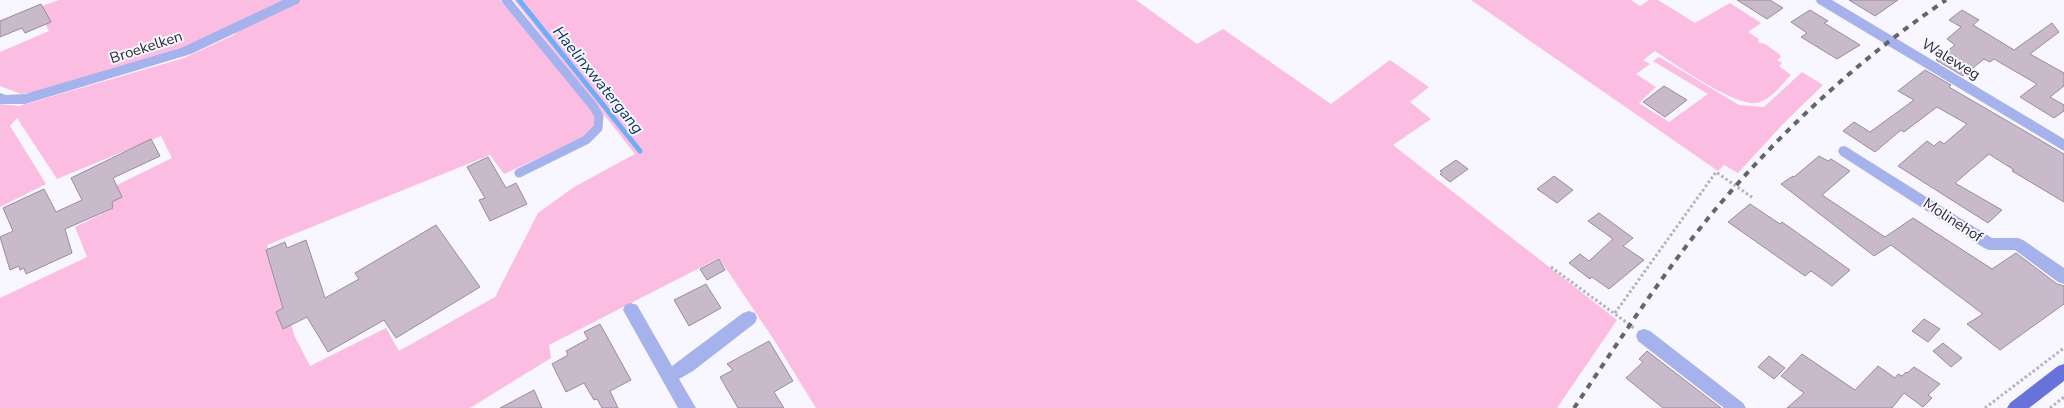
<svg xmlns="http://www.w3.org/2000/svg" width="2064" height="408" font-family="'Nunito Sans',sans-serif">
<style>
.green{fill:#fbbde2}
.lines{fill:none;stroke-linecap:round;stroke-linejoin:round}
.stream{stroke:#6faef6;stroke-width:5}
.building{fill:#c8b9cb;stroke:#9a8c9e}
.path{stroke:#b4b2ba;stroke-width:3;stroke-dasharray:2.5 2.5;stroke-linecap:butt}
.service{stroke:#a6b2eb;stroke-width:9}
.minor{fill:#a6b2eb;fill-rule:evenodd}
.primary{fill:#6773db;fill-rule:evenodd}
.rail{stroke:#65636b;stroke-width:4;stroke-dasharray:6 6;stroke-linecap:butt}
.labels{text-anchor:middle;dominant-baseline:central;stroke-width:4;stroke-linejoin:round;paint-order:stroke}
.street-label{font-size:15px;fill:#2d2b33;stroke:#f8f6fe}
.water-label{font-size:16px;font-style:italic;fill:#0c3866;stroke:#f8f6fe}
</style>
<rect width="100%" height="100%" fill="#f8f6fe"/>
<!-- green -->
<g class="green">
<path d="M59,0H500L590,108L595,118L594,128L584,137L504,174L490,155L267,245L295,337L310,366L386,328L399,351L495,297L538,213L574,187L635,154L514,0H1136L1197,44L1223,29L1331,104L1390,60L1429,87L1410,102L1431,119L1393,145L1617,320L1557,408H816L776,343L719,258L549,345L551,358L470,408H0V298L87,257L75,227L114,208L105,191L172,158L161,136L57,179L17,118L10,126L46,184L0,207V104L19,106L184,58L236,34L233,28L177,52L34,92L21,94L0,86V52L49,31L37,8Z"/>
<path d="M1471,0H1631L1640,6L1649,0H1658L1695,23L1730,3L1761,23L1748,32L1759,39L1758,42L1765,44L1779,54L1781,57L1777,60L1782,63L1779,66L1791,75C1782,84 1770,101 1756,103C1734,106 1675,64 1655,51L1643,60L1650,64L1636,74L1656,87L1639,103L1669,122L1708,94L1653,61L1659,57L1739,105L1764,107L1802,72L1823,85L1784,123L1738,173L1724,165L1718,171Z"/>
</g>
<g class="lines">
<!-- stream -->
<path class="stream" d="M519,0L640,151"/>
</g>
<!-- building -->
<g class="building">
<path d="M1737,0H1770L1783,8L1767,19Z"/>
<path d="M1849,0H1898L1875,16Z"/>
<path d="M41,4L51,22L25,33L22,28L0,37V21Z"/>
<path d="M1810,10L1828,21L1824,23L1860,45L1837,59L1801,37L1807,33L1791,22Z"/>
<path d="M1962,10L1979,20L1973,25L2014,50L2052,23L2059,32L2030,54L2064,73V86L2050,97L2064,105V111L2054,118L2020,97L2037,84L1994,59L1990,62L1984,59L1963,76L1936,60L1955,45L1947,39L1961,27L1949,20Z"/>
<path d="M1925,70L1951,85L1949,87L2064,154V202L2012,171L2014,170L1989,154L1955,183L2002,210L1988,223L1898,166L1927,141L1934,146L1940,141L1944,144L1967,124L1937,107L1904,132L1901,130L1875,152L1843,131L1854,122L1870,132L1914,100L1898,91Z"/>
<path d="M1664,86L1687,100L1665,117L1643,102Z"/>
<path d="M151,139L160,156L113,178L122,197L112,202L113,208L65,229L72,253L26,274L24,268L20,270L19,266L10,270L0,237L13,231L3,208L44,189L56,212L82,200L71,178Z"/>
<path d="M1819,156L1828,161L1831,159L1850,171L1822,195L1885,237L1913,218L1992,269L2016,253L2057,284L2064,286V304L2000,350L1967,324L1983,314L1891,245L1874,256L1781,184L1793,176L1794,177Z"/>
<path d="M488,157L506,188L516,183L527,204L490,221L479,200L485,198L467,167Z"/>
<path d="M1456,160L1468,169L1450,182L1440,174L1442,172L1440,171Z"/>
<path d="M1554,176L1573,190L1557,203L1537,189Z"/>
<path d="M1750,204L1780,224L1782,222L1850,270L1832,286L1811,271L1805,276L1728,222Z"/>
<path d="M1599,213L1633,238L1623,246L1644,260L1609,289L1592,277L1590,279L1569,263L1580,254L1589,261L1613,239L1588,221Z"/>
<path d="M436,225L480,287L396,338L384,320L328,352L307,317L283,329L276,312L283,308L266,250L285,242L287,248L306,240L325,298L359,279L355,273Z"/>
<path d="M719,259L725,270L707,280L700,269Z"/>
<path d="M706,284L721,308L689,326L674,300Z"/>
<path d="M1924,319L1940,329L1928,342L1912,331Z"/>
<path d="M600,324L631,380L610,391L618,408H602L597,399L594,400L584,383L566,392L552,364L568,355L566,351L588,339L584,332Z"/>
<path d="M769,341L793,381L774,392L784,408H738L720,377L733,370L727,364Z"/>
<path d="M1943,343L1962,358L1951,367L1933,351Z"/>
<path d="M1647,351L1721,408H1663L1626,378L1643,362L1639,359Z"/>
<path d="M1802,354L1855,390L1878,366L1895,378L1898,374L1902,376L1906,372L1907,373L1914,367L1940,384L1928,395L1932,398L1923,407L1904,393L1892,408H1787L1804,393L1781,376Z"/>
<path d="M1769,356L1785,368L1774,379L1758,367Z"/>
<path d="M534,390L542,408H500Z"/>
</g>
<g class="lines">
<!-- path -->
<g class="path">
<path d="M1551,267L1634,328"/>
<path d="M1615,313L1716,172L1753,198"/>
<path d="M1985,408L2064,348"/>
<path d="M2050,408L2064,397"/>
</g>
<!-- service -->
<path class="service" d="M506,0L593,106L599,116L598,128L586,140L519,173"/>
<!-- minor -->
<g class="minor">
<path d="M283,0H300L299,3L191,54L25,104H0V93L6,95L25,94L181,48Z"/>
<path d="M1816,0H1832L2064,139V151L1817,3Z"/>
<path d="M1845,146L1992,238H2018L2023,240L2064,268V284L2058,282L2015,250H1989L1984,248L1840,155L1838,151L1840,147Z"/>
<path d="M631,303L637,305L672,366L743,313L749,311L755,313L757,318L755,323L693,371L679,379L696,408H678L623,310L625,305Z"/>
<path d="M1644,329L1650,331L1743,403L1746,408H1724L1638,341L1636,336L1638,331Z"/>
</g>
<!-- primary -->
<path class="primary" d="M2064,364V381L2029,408H2007L2010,403L2058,366Z"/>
<!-- rail -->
<path class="rail" d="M1574,408C1619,341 1663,273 1714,211C1782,130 1859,59 1946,0"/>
</g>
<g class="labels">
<!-- street labels -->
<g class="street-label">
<text transform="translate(146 47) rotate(-18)">Broekelken</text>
<text transform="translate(1951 59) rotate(31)">Waleweg</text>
<text transform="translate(1953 220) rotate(33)">Molinehof</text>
</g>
<!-- water labels -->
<g class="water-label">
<text transform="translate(598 80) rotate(51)">Haelinxwatergang</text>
</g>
</g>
</svg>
